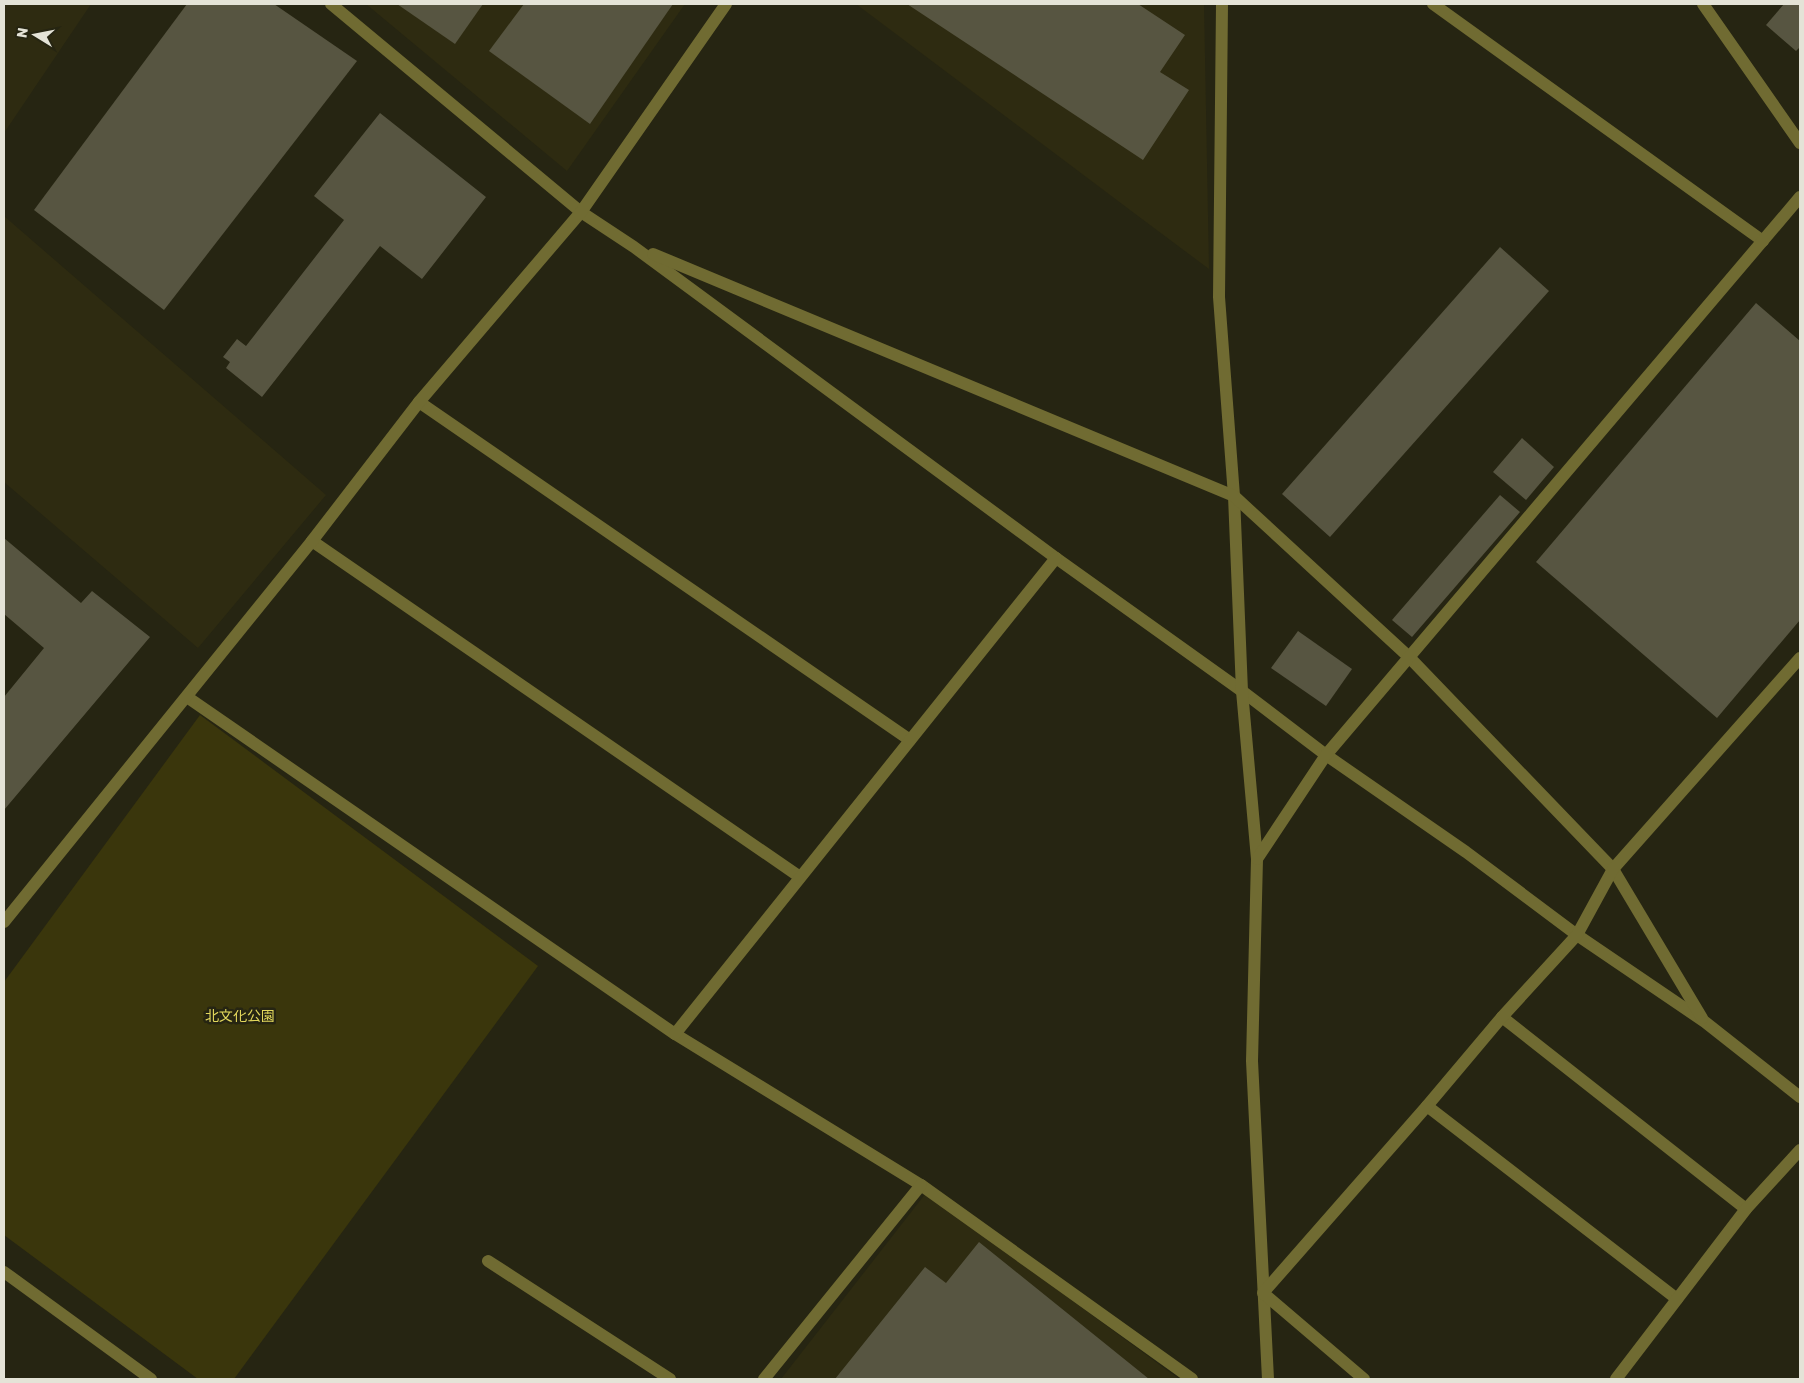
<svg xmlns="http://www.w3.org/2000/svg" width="1804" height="1383" font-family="Rubik,'Noto Sans JP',sans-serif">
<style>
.built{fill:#2e2b11}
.green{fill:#3a360c}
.building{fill:#575541}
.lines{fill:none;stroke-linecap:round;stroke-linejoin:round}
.minor{stroke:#706b32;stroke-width:12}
.labels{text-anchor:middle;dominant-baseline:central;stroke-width:5;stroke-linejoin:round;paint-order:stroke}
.park-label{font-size:14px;fill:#e2d75c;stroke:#262512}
</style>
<rect width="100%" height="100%" fill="#262512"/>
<!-- built -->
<g class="built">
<path d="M4,4H91L4,133Z"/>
<path d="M366,4H685L567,171Z"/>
<path d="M856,4H1204L1209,269L1138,216Z"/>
<path d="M4,216L326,495L198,648L4,482Z"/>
<path d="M926,1193L1179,1379H781Z"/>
</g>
<!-- green -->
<path class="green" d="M200,715L538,966L234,1379H198L4,1235V982Z"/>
<!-- building -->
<g class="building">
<path d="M187,4H274L357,61L164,310L34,210Z"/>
<path d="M397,4H483L455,44Z"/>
<path d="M524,4H673L590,124L489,51Z"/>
<path d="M907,4H1138L1185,35L1160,72L1189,90L1143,160Z"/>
<path d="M1784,4H1800V47L1796,51L1766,25Z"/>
<path d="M380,113L486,197L422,279L380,246L262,397L226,368L230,362L223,357L237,339L246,346L344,220L314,196Z"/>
<path d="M1500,247L1549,291L1330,537L1282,494Z"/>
<path d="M1756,303L1800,341V620L1717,718L1536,562Z"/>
<path d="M1522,438L1554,467L1526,500L1493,472Z"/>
<path d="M1500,495L1520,512L1412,637L1392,620Z"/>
<path d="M4,538L81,603L92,591L150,637L4,810V697L44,648L4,614Z"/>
<path d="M1298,631L1352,669L1326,706L1271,668Z"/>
<path d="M979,1242L1149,1379H835L925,1267L946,1283Z"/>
</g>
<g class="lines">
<!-- minor -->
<g class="minor">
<path d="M331,4L581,212L634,247L1056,558L1242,691L1326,755L1466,852L1577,935L1705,1022L1800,1097"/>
<path d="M1222,4L1219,297L1234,496L1242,691L1257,859L1252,1061L1268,1379"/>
<path d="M1433,4L1763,241"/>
<path d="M1703,4L1800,143"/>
<path d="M653,254L1234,496L1409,657L1613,869L1702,1018"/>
<path d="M419,402L910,740"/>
<path d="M312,541L800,877"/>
<path d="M187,697L675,1034L921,1185L1192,1379"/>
<path d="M1257,859L1326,755L1800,197"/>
<path d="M4,922L312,541L419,402L581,212L726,4"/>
<path d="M1502,1017L1746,1209"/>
<path d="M675,1034L1056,558"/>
<path d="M1427,1106L1677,1299"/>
<path d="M488,1261L670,1379"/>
<path d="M4,1272L151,1379"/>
<path d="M764,1379L921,1185"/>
<path d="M1364,1379L1263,1293L1427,1106L1502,1017L1577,935L1613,869L1800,658"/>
<path d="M1616,1379L1746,1209L1800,1150"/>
</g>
</g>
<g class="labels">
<!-- park labels -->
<g class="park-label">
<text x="240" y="1016">北文化公園</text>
</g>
</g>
<!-- border -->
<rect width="1804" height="1383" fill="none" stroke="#e4e3d7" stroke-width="10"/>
<!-- north arrow -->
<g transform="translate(35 35) rotate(280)" stroke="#262512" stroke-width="4" paint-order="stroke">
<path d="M0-4L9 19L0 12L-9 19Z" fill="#e4e3d7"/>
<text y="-8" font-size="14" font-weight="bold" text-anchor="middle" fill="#e4e3d7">N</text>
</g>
</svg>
